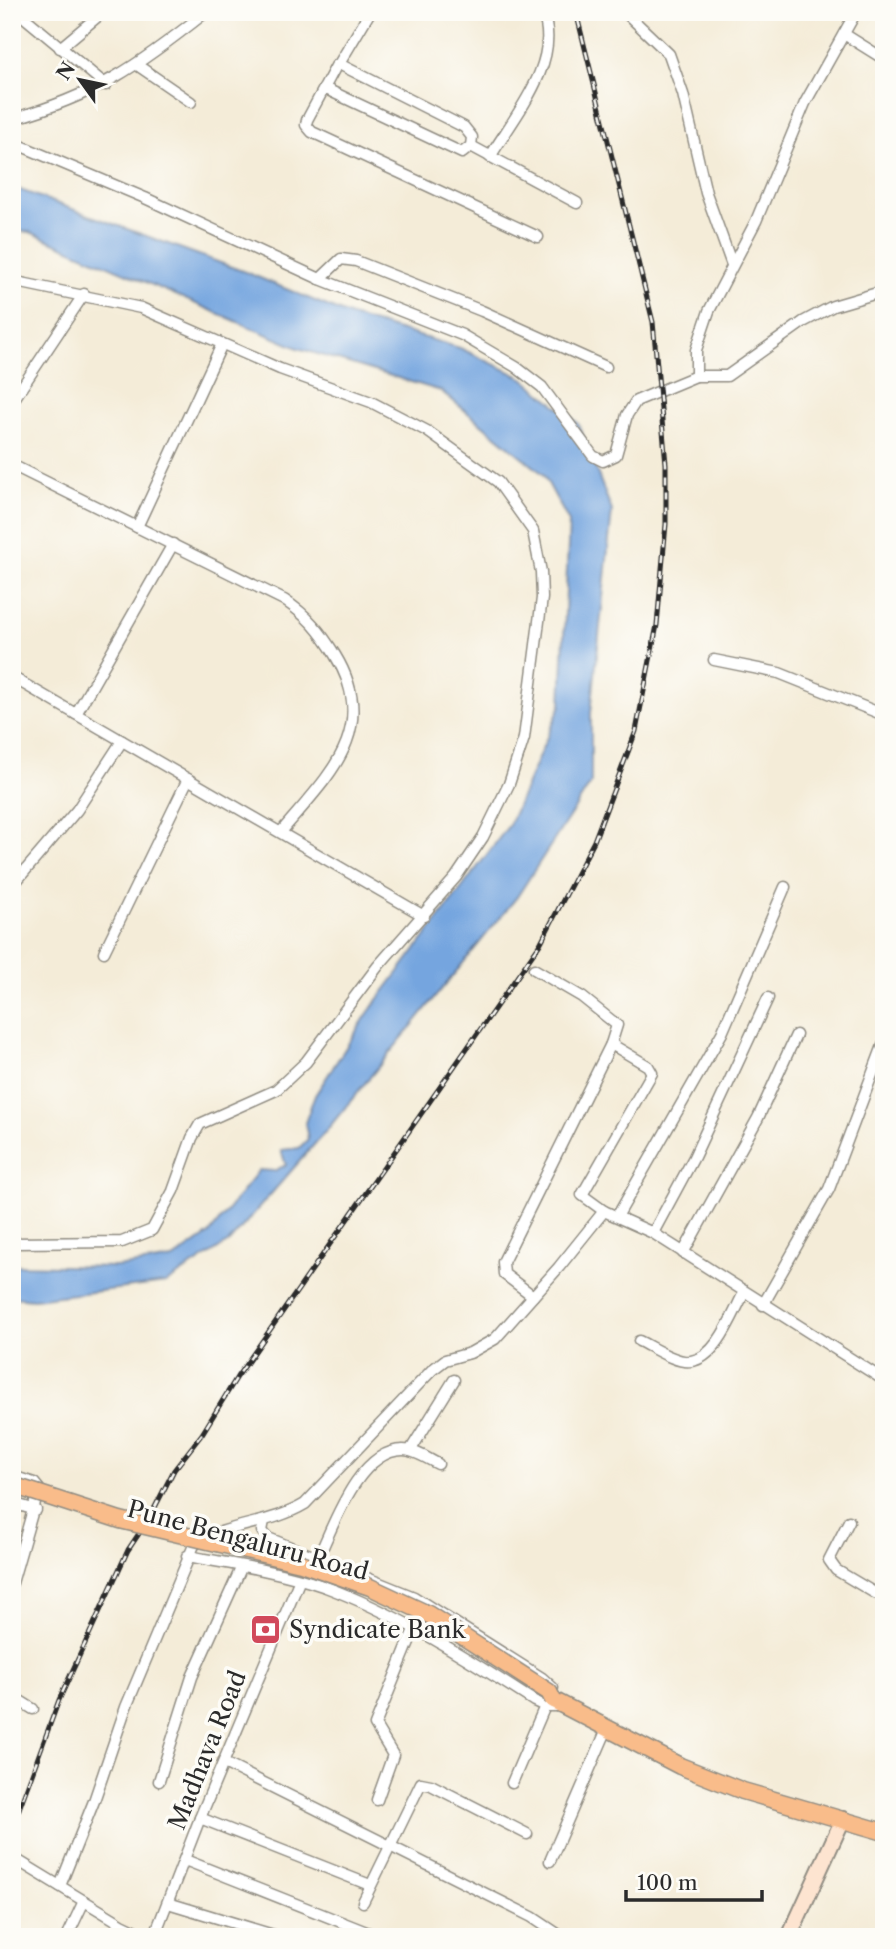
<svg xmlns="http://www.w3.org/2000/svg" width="896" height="1949" font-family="'Libre Caslon Text',serif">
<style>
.water{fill:#75a5df;stroke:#506885;stroke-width:2}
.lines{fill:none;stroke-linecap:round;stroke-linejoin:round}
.street-casing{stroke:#908c82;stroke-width:13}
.secondary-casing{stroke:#908c82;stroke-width:18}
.primary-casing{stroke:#908c82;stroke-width:19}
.street{stroke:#fff;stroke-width:10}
.secondary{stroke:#fde4d0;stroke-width:14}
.primary{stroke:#f9bc8a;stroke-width:16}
.rail-casing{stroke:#2b2b2b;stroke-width:5}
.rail{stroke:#fdfcf7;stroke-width:2.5;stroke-dasharray:8;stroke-linecap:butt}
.primary-bridge-casing{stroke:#908c82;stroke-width:19;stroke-linecap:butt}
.primary-bridge{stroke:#f9bc8a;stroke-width:16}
.labels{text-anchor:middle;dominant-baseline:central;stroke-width:7;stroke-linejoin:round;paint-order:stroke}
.street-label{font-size:24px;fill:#2b2b2b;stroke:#fdfcf7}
.poi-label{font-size:24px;fill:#2b2b2b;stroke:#fdfcf7;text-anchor:start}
</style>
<rect width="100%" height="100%" fill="#fdfcf7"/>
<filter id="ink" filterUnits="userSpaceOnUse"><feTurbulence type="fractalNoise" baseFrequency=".0143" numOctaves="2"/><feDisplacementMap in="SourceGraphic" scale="14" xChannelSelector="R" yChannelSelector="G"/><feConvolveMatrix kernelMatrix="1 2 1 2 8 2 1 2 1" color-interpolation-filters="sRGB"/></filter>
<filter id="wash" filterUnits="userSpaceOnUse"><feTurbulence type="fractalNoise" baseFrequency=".00686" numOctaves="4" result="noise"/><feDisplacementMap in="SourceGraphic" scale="28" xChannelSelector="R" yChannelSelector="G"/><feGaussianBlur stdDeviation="1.57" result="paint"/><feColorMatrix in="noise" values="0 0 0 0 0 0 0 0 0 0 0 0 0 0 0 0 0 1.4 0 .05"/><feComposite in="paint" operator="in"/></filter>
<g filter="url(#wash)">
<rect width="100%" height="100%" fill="#f4ecd8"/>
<!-- water -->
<path class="water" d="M12,187L248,273L351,316L460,348L523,378L578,423L612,511L591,713V783L517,897L326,1131L229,1242L166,1283L34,1299L12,1297V1265L116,1267L173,1259L209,1234L259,1170L274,1171L286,1165L281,1150L299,1148L308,1139L305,1123L314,1097L368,1013L509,825L561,705L569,522L543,474L441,391L298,348L30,232L12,230Z"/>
</g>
<g filter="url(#ink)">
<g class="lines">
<defs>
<g id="street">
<path d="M18,12L106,85"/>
<path d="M625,12L669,54L683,94L706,193L732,265"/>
<path d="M844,34L884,59"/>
<path d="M60,48L103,12"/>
<path d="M339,64L370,12"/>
<path d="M137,65L191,102"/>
<path d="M324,88L462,153L471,146L472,137L464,127L339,64L336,66L307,120L306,125L312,132L538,237"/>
<path d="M12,119C97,95 138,66 206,12"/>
<path d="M12,142L145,198L320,279L462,335L516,367L542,387L593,456L603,461L616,455L627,415L636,401L696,376H727L803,322L833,306L884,291"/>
<path d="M471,146L577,203"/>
<path d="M490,157C513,118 564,60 542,12"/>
<path d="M320,279L341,259L356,261L482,311L606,367"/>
<path d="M12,281L141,308L280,369L371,402L427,431L498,482L533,531L541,572L542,598L524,738L509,784L483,837L456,877L378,966L306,1062L276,1090L200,1124L192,1138L173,1191L152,1230L122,1242L12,1243"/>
<path d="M696,376V350L709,311L756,221L805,103L856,12"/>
<path d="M12,402L84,294"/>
<path d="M12,465L284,600C307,615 321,632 335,655C381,730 328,776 281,832"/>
<path d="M137,527L222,344"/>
<path d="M714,660L779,673L884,715"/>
<path d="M12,677L424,916"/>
<path d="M76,714L173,544"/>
<path d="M12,886L77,810L122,741"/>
<path d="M104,952L188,779"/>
<path d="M611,1044L648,1066L652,1073L582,1195L604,1211L653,1233L884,1380"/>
<path d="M618,1215L722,1033L785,887"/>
<path d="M653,1233L694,1157L768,998"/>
<path d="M683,1253L758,1118L796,1035"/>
<path d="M533,1296L504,1274L503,1262L611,1044L617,1025L582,997L534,969"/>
<path d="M763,1305L829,1189L884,1043"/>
<path d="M639,1341C652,1347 677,1364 691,1361C717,1358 733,1313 744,1293"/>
<path d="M410,1451L454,1380"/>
<path d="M12,1476L34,1483L39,1489L12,1583"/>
<path d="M12,1503L36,1510"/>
<path d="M264,1521L262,1531L268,1538L414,1597L542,1678L553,1688"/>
<path d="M849,1521L829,1560L836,1570L873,1592L877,1594L884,1588"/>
<path d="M187,1556C232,1564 279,1571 323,1586C399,1614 465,1657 534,1701L545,1706H561"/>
<path d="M318,1558C334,1524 359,1450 403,1450C415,1450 428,1459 438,1464"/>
<path d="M12,1696L33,1709"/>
<path d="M224,1763L532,1917L562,1937"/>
<path d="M159,1781L192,1677L242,1566"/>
<path d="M512,1783L545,1706"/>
<path d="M377,1800L393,1755L375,1725L415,1627"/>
<path d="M200,1818L370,1885"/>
<path d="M12,1857L122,1924L149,1937"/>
<path d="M185,1860L379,1937"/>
<path d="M550,1861L607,1729"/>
<path d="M60,1886L94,1801L126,1707L194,1545C227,1523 270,1525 305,1504L432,1370L445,1360L470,1353L495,1339L559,1267L604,1211"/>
<path d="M363,1902L421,1783L431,1785L527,1834"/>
<path d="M168,1903L280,1937"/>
<path d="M67,1937L84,1901"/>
<path d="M154,1937L200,1818L300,1579"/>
</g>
<path id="secondary" d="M789,1937L843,1819"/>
<path id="primary" d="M553,1700L680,1766L743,1791L884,1832"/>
</defs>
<!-- street casing -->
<use href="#street" class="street-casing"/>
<!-- secondary casing -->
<use href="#secondary" class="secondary-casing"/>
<!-- primary casing -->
<use href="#primary" class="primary-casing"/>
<!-- street -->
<use href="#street" class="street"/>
<!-- secondary -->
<use href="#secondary" class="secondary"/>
<!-- primary -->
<use href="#primary" class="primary"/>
<defs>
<path id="rail" d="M12,1828L59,1700L128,1550L150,1517L174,1470L202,1434L237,1377L540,944L594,841L636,731L657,625L666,524V464L653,322L576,12"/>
</defs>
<!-- rail casing -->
<use href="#rail" class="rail-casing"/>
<!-- rail -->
<use href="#rail" class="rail"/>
<defs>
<path id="primary-bridge" d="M12,1485L120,1520L301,1563L370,1587L428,1614L549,1692L553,1700"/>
</defs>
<!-- primary-bridge casing -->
<use href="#primary-bridge" class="primary-bridge-casing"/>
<!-- primary-bridge -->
<use href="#primary-bridge" class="primary-bridge"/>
</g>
</g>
<!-- icons -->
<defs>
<symbol id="bank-square" viewBox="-11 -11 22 22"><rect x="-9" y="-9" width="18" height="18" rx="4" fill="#d1495b" stroke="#fdfcf7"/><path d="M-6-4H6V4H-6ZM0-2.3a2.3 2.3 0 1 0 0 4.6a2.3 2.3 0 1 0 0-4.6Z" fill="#fff"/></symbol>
</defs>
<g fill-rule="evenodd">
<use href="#bank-square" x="248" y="1612" width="35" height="35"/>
</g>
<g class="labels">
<!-- street labels -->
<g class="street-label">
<text transform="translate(248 1540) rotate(15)">Pune Bengaluru Road</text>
<text transform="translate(207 1750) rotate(-68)">Madhava Road</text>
</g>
<!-- poi labels -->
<g class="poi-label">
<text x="289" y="1629">Syndicate Bank</text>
</g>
</g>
<!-- margin -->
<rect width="896" height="1949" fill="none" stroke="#fdfcf7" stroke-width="42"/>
<!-- north arrow -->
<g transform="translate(80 80) rotate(303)" stroke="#fdfcf7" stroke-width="5" paint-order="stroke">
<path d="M0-5L12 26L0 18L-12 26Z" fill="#2b2b2b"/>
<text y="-10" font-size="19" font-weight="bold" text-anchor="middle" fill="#2b2b2b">N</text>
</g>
<!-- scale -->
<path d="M626 1890v10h136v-10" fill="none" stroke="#2b2b2b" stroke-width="3.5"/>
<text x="637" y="1890" font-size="21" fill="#2b2b2b" stroke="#fdfcf7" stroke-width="5" paint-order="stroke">100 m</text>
</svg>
